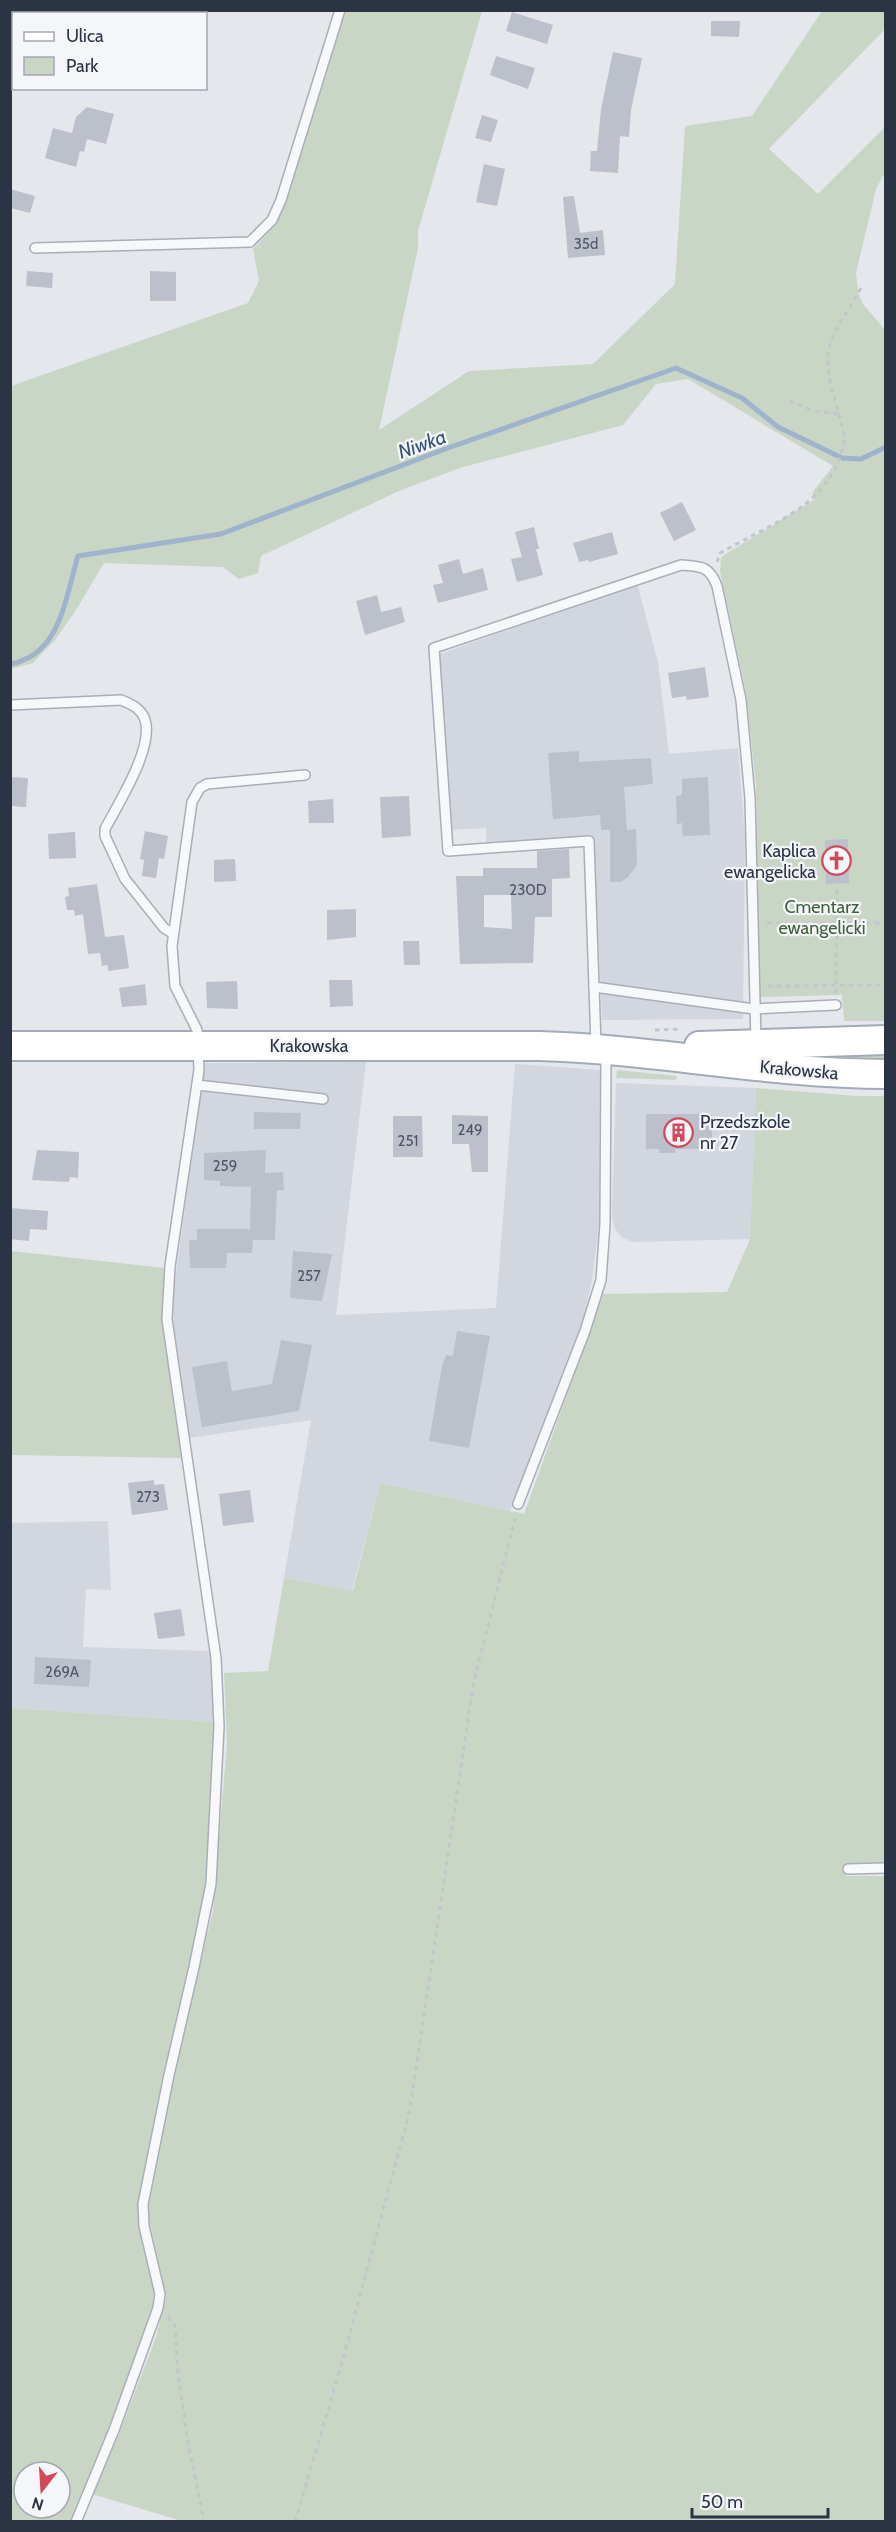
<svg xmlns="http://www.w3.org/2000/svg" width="896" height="2532" font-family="Cabin,sans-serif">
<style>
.built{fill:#d2d6de}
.green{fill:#c9d6c5;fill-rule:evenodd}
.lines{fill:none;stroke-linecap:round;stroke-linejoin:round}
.stream{stroke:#9fb4cc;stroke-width:5}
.building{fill:#bbc0ca;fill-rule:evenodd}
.lane-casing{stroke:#a9aeb7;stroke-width:12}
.primary-casing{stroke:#a3abb8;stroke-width:32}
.path{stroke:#c2c5cb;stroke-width:3;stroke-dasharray:4.5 4.5;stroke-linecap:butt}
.lane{stroke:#f7f8fa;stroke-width:9}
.primary{stroke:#fff;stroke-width:28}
.labels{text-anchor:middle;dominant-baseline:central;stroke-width:4.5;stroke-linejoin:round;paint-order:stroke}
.number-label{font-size:15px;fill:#4f5766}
.poi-label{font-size:18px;fill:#2b3445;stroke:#f4f6f9;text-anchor:end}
.park-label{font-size:18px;fill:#3f6138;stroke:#f4f6f9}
.street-label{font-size:18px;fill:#2b3445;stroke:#f4f6f9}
.water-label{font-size:20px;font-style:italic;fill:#34527a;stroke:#f4f6f9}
</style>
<rect width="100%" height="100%" fill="#e4e7ec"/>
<!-- built -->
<g class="built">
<path d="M637,583L658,662L669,754L738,748L745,836L743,1019L602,1020L594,837L486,842V828L451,830L440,654Z"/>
<path d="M366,1062L336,1315L496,1308L515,1064L600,1070L599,1224L592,1280L584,1317L510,1511L380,1483L352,1591L284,1578L311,1420L189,1438L174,1346L173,1295L205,1063Z"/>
<path d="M616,1083L756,1088L750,1239L633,1242L621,1237L614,1227L612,1214Z"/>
<path d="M108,1521L111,1590L86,1589L83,1647L211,1651L214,1722L11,1708L10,1523Z"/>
</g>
<!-- green -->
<g class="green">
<path d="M346,11H482L418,231V248L379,430L469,371L593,364L675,284L685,126L752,116L822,11H885V29L769,149L818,194L885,127V172L876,189L856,273L858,292L863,304L886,331L885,1021H844L842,995L759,997L756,785L746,693L720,571L721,557L815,499L812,493L833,466L688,379L656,384L623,425L463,467L401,490L261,556L258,573L239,579L223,567L104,563L76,610L55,640L33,663L11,669V386L248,303L259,281L253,249L270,231L285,206L298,159Z"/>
<path d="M885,1048V1062L823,1060L776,1049Z"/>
<path d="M617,1070L677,1076L676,1080L616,1078Z"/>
<path d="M756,1088L858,1096H885V1863L845,1865L846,1876H885V2521L185,2522L92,2494L120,2431L156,2337L166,2298L149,2219V2202L174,2070L213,1911L227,1743L224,1673L268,1671L284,1578L353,1591L380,1483L524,1514L603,1294L727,1292L750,1239Z"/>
<path d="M11,1251L165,1268C160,1333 173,1395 183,1458L11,1455Z"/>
<path d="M10,1708L214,1722L210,1853L204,1898L163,2076L138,2205L147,2263L156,2289L155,2308L111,2428L71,2521H11ZM24,2472H60V2508H24Z"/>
</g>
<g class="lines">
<!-- stream -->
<path class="stream" d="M10,664C61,655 65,598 78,556L221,534L448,448L676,368L742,398L778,427L842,458L861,459L886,447"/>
</g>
<!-- building -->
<g class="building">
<path d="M512,12L553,25L547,44L506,31Z"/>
<path d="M711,21H740L739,37L711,36Z"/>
<path d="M613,52L642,58L631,110L629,137L620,136L618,173L590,171L591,151H597L601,109Z"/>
<path d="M496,56L535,68L528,89L490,75Z"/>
<path d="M87,107L114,114L106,144L87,139L84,152L80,151L76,167L45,158L53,128L72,133L76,117Z"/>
<path d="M482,115L498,120L491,142L475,138Z"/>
<path d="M484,164L505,169L497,206L476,202Z"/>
<path d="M10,189L35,196L30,213L10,208Z"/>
<path d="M574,196L580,233L603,230L605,255L568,258L563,197Z"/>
<path d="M27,271L53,273L52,288L26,286Z"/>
<path d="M150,271L176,272V301H150Z"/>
<path d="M682,502L696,530L674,541L660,513Z"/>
<path d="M534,527L539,549H536L543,575L517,582L511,559L522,557L515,532Z"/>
<path d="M612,532L618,554L589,562L588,560L579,562L573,543Z"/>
<path d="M459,559L463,574L483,568L488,590L438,603L433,585L443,583L438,565Z"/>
<path d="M377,595L381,612L401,607L405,622L365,635L356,601Z"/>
<path d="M705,667L709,697L687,700L686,696L672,698L668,673Z"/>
<path d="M579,751V762L651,758L653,784L624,787L627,830L636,829L637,865L628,877L621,882H610V830H601L600,815L553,819L548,753Z"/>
<path d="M10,777L28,778L26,807L10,806Z"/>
<path d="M708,777L710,835L683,836L682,823L677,824L676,796L682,795V779Z"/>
<path d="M409,796L411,836L382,838L380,797Z"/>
<path d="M333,799L334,823H309L308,801Z"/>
<path d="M145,831L168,836L164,859L159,858L156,878L142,876L144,860L140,859Z"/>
<path d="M75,832L76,858L49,859L48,834Z"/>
<path d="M848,839L849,883L826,884L825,840Z"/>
<path d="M569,849L570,878L552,879V917H535L533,963L460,964L456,876H483V868H537V851ZM484,895H511L512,929L484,927Z"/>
<path d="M235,859L236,881L214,882V860Z"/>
<path d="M97,884L105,937L124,935L129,968L108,971V965L102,966L100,953L88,954L83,914L75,916L74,910H67L65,897L69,896L68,888Z"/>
<path d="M356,909V937L327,940V910Z"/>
<path d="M403,941H419L420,965H404Z"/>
<path d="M329,980H352L353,1006L330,1007Z"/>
<path d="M237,981L238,1009L207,1008L206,982Z"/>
<path d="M145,984L147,1005L122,1007L119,988Z"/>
<path d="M254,1112L301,1113L300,1129H254Z"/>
<path d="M646,1114H712V1149H675V1153H659V1149H646Z"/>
<path d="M452,1115L488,1116V1172H472L469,1144H452Z"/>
<path d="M393,1116H422L423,1157H393Z"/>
<path d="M37,1150L79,1152L78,1178L70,1177L69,1182L32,1180Z"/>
<path d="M266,1150L265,1173L283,1172L284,1190H277L275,1240H253L252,1253H227L226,1268H190L189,1240H197V1229H250L251,1187L220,1186V1181L204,1180V1153Z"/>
<path d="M10,1208L48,1211L47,1230L30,1229L29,1241L10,1239Z"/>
<path d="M293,1251L332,1254L322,1301L290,1298Z"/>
<path d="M457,1331L490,1336L469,1448L429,1441L442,1366L446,1355L453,1356Z"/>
<path d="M281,1340L312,1345L299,1411L202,1427L192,1367L227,1361L232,1391L272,1384Z"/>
<path d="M154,1480V1485L164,1484L168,1510L132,1515L128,1483Z"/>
<path d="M250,1490L254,1522L223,1526L219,1494Z"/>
<path d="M181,1609L185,1636L158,1639L154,1613Z"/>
<path d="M35,1657L91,1660L89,1687L34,1684Z"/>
</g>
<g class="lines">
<defs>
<g id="lane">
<path d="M35,248L250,242L272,220L281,200L340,10"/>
<path d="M10,705L121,700C131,704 142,709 145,720C154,748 118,804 105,829V836L125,879L164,928L172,933"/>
<path d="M594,987L754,1009L836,1005"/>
<path d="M596,1045L589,841L448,851L434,648L681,565C701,567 709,565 717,586L741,700L750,798L756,1042"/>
<path d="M197,1085L323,1099"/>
<path d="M518,1504L585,1331L601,1280L605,1224L606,1054"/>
<path d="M848,1869L886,1868"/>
<path d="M76,2522L114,2430L158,2308L160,2294L144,2226L143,2204L169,2075L194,1967L211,1884L219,1726L216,1658L167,1319L170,1266L199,1070L197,1030L175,986L172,946L192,802L200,788L207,784L305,775"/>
</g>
<g id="primary">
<path d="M10,1046H539C655,1049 769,1074 886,1074"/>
<path d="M699,1046L886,1040"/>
</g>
</defs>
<!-- lane casing -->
<use href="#lane" class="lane-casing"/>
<!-- primary casing -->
<use href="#primary" class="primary-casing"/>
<!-- path -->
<g class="path">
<path d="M790,401L814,411L838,414"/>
<path d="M717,562L720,553C746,538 791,518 811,499C829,483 848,454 843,430C838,404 822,372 830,345C834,329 853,303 861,288"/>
<path d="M767,923H886"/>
<path d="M768,986L886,985"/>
<path d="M836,993L837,887"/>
<path d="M655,1030L682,1029"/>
<path d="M168,2317L175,2326L178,2373L188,2443L204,2522"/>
<path d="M295,2522L344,2355L410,2110L473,1685L515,1518"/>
</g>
<!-- lane -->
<use href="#lane" class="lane"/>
<!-- primary -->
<use href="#primary" class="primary"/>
</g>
<!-- icons -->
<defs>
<symbol id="church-ring" viewBox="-11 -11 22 22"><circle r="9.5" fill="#f4f6f9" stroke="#d1495b" stroke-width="1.5"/><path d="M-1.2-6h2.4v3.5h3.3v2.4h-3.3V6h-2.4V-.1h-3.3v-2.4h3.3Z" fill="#d1495b"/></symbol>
<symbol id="building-ring" viewBox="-11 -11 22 22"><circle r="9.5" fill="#f4f6f9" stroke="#d1495b" stroke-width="1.5"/><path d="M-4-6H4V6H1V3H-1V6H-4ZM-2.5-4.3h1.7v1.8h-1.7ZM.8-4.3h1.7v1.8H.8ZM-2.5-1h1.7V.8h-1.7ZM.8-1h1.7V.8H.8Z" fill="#d1495b"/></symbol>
</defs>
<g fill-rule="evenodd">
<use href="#church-ring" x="820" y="844" width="33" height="33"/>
<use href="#building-ring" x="662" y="1116" width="33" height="33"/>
</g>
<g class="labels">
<!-- number labels -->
<g class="number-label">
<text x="586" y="244">35d</text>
<text x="528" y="890">230D</text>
<text x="470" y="1130">249</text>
<text x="408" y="1141">251</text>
<text x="225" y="1166">259</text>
<text x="309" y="1276">257</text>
<text x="148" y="1497">273</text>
<text x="62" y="1672">269A</text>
</g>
<!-- poi labels -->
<g class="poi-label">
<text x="816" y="851">Kaplica<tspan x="816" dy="21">ewangelicka</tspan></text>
<text x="700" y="1122" text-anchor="start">Przedszkole<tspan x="700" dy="21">nr 27</tspan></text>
</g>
<!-- park labels -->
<g class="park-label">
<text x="822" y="907">Cmentarz<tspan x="822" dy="21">ewangelicki</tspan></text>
</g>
<!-- street labels -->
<g class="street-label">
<text x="309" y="1046">Krakowska</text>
<text transform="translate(799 1070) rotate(5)">Krakowska</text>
</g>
<!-- water labels -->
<g class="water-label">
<text transform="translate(422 444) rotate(-20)">Niwka</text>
</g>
</g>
<!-- border -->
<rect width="896" height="2532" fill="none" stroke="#2b3445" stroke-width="24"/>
<!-- legend -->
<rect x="12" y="12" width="195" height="78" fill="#f4f6f9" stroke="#a4a8b1" stroke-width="1.5"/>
<rect x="24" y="32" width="30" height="9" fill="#ffffff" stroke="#a4a8b1" stroke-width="1.5"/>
<text x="66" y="42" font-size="18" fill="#2b3445">Ulica</text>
<rect x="24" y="57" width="30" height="18" fill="#c9d6c5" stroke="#a4a8b1" stroke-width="1.5"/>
<text x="66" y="72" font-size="18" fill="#2b3445">Park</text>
<!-- north arrow -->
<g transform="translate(42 2490) rotate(197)"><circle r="28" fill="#f4f6f9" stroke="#a4a8b1" stroke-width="1.5"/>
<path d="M0-4.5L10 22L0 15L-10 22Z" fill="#d1495b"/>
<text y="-9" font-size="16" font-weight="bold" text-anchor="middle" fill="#2b3445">N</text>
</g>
<!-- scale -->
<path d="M692 2508v9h136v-9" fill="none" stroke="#2b3445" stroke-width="3"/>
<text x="701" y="2508" font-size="18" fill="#2b3445" stroke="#f4f6f9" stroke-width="4.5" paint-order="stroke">50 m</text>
</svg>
